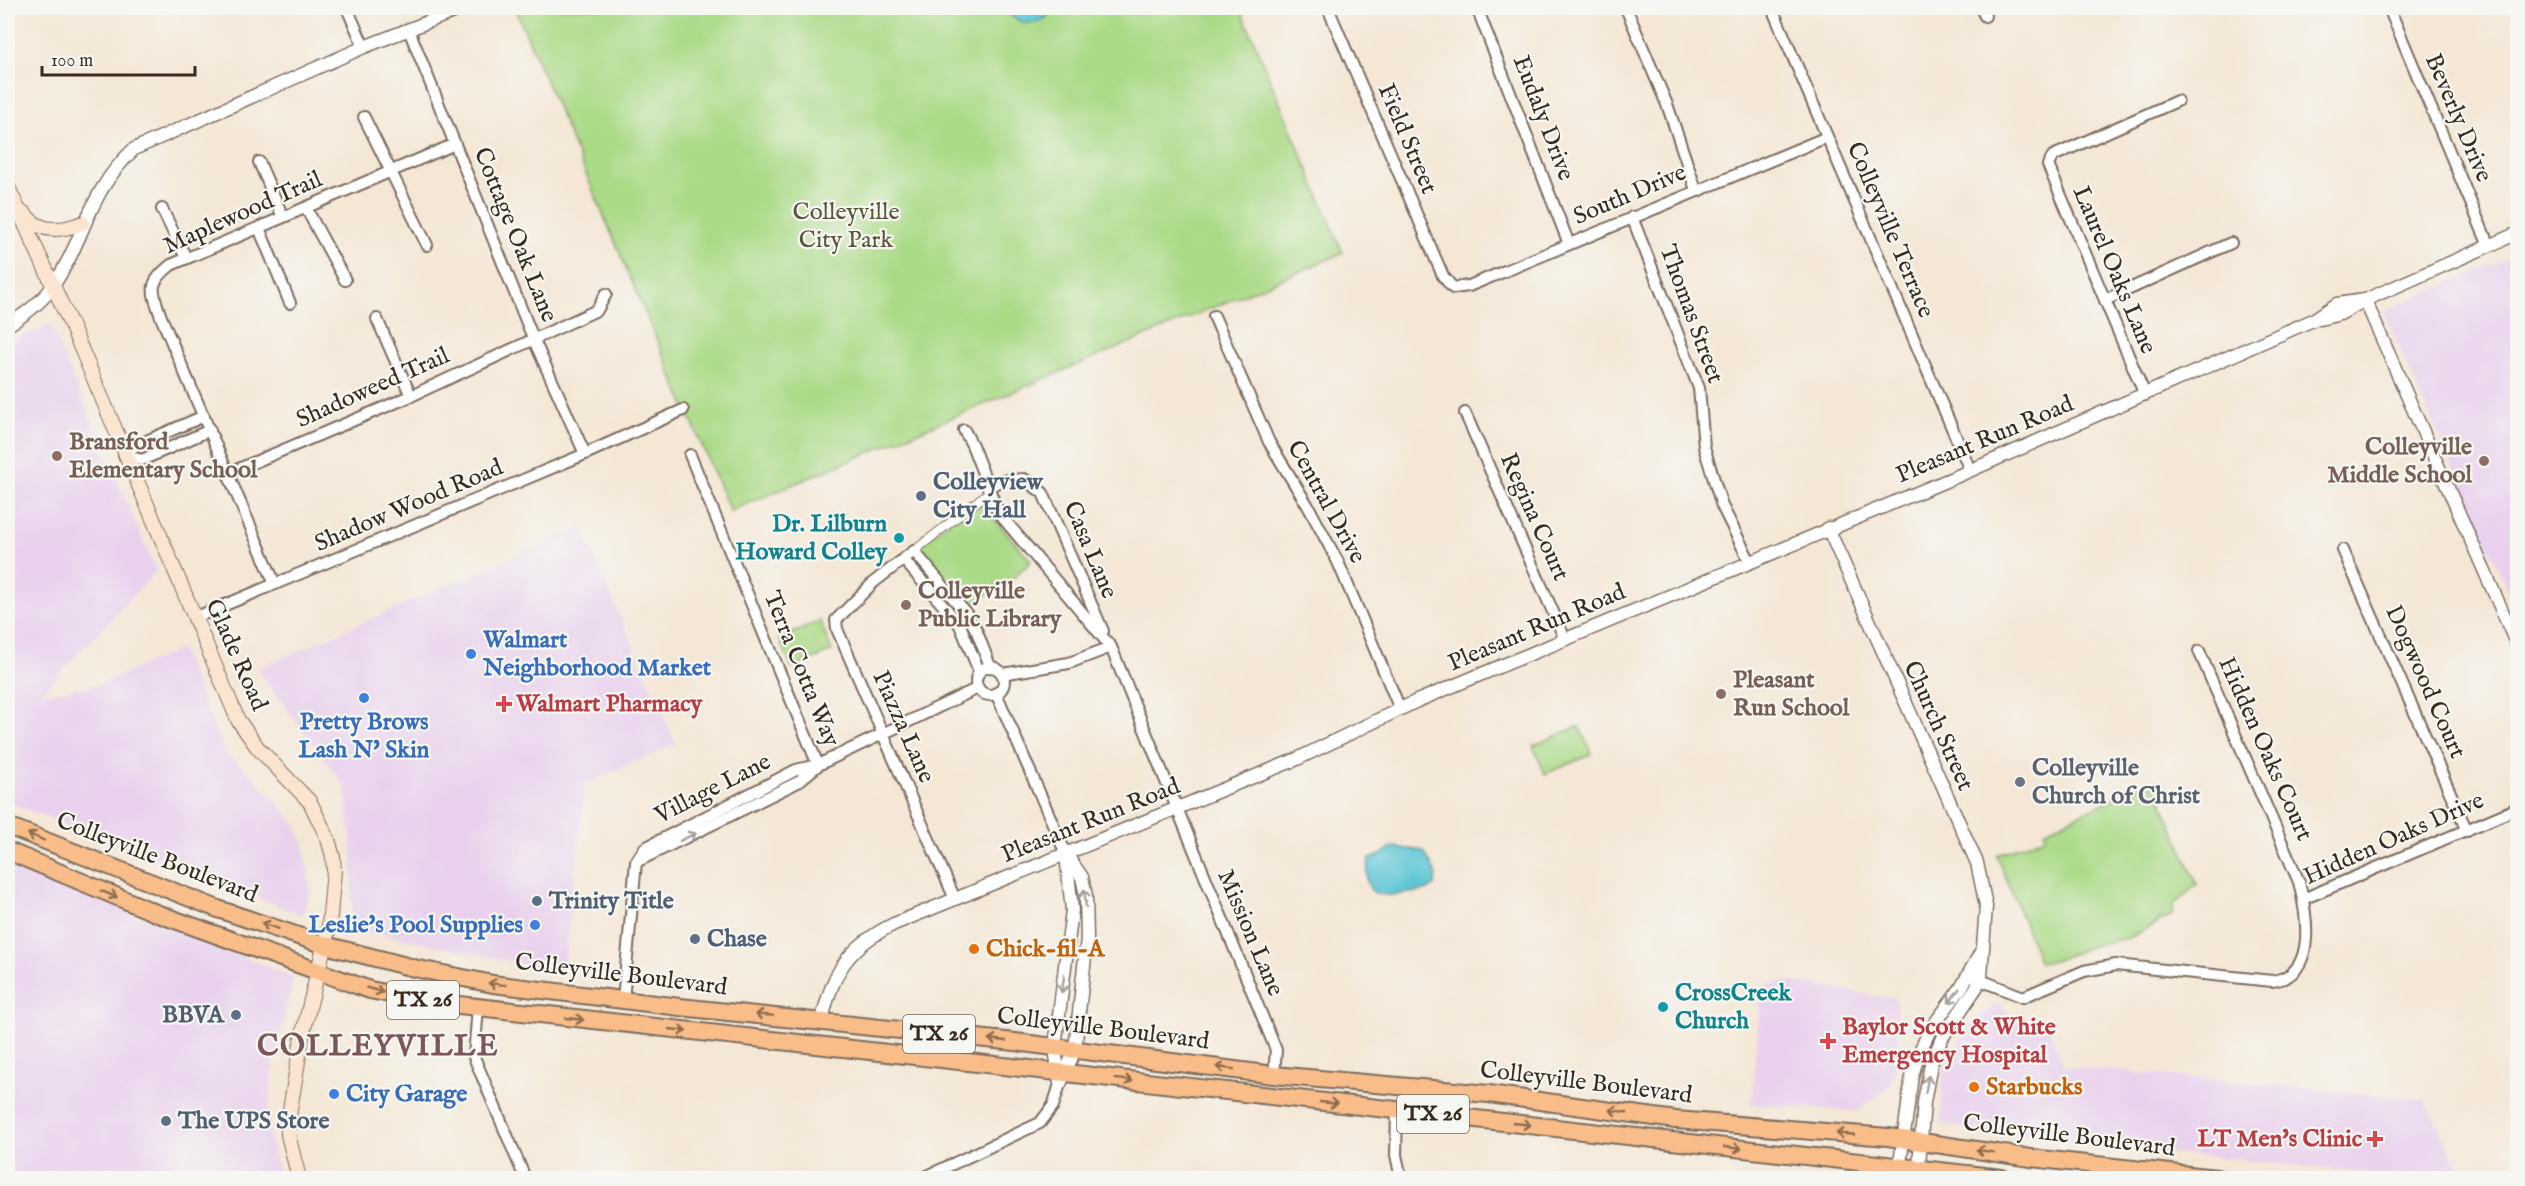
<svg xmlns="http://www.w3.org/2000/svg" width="2525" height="1186" font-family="'IM FELL English',serif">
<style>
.built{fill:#e9d1ed}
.green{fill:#abda87;stroke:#738252;stroke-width:1.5}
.water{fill:#5bc6d5;stroke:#4b787a;stroke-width:1.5}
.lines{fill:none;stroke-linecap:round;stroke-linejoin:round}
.pedestrian-casing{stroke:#7c6c5e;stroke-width:10}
.minor-casing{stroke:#7c6c5e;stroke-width:14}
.tertiary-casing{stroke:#7c6c5e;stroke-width:15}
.secondary-casing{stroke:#7c6c5e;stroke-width:16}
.primary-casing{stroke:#7c6c5e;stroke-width:20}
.pedestrian{stroke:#fff;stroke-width:8}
.minor{stroke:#fff;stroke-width:10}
.tertiary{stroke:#fff;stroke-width:12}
.secondary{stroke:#fce5d0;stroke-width:14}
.primary{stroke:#f8bd89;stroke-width:16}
.oneway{stroke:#906c4e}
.oneway2{stroke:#a79f9a}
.education-dot{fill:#8d6e63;stroke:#f6f6f2;stroke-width:2}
.service-dot{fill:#5c6f8a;stroke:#f6f6f2;stroke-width:2}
.culture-dot{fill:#0f9aa8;stroke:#f6f6f2;stroke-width:2}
.shop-dot{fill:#3f7fe0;stroke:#f6f6f2;stroke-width:2}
.health-dot{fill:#e0444e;stroke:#f6f6f2;stroke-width:2}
.worship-dot{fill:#6b7280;stroke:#f6f6f2;stroke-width:2}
.food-dot{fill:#e8710a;stroke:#f6f6f2;stroke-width:2}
.labels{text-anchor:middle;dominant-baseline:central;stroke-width:4.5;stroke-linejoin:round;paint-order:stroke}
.shield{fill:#f6f6f2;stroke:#73675e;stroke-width:1.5}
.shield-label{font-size:22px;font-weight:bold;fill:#3b2a1e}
.street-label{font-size:24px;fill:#3b2a1e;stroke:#f6f6f2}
.park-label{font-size:24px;fill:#575638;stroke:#f6f6f2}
.education-label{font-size:24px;font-weight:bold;fill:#785e54;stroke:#f6f6f2;text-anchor:start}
.service-label{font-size:24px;font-weight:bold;fill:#4e5e75;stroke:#f6f6f2;text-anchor:start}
.culture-label{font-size:24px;font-weight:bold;fill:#0d838f;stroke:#f6f6f2;text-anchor:end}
.shop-label{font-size:24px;font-weight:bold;fill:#366cbe;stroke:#f6f6f2;text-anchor:start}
.health-label{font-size:24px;font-weight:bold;fill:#be3a42;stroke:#f6f6f2;text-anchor:start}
.worship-label{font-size:24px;font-weight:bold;fill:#5b616d;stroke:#f6f6f2;text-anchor:start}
.food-label{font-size:24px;font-weight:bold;fill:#c56008;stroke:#f6f6f2;text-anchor:start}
.district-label{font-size:30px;font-weight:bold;letter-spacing:1.5px;fill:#7e5658;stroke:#f6f6f2}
</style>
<rect width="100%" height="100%" fill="#f6f6f2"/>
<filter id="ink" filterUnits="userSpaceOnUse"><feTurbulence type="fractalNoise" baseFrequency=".0167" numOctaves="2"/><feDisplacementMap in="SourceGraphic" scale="12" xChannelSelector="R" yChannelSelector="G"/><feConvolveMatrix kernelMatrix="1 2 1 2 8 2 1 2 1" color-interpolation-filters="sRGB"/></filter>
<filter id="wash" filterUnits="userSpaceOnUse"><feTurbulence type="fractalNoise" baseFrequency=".008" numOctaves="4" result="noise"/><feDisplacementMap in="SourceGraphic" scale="24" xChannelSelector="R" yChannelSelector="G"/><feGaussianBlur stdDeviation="1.35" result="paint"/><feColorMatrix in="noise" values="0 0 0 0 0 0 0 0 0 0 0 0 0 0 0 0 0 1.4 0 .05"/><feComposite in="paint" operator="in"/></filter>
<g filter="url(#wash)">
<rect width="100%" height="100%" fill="#f4e7d5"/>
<!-- built -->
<g class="built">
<path d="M2517,254V611L2383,311Z"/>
<path d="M50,325L156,571L40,694L96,686L181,649L225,753L252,776L296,824L304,846L311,890L302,915L8,802V342Z"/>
<path d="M581,527L676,744L585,784L564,972L360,930L352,920V850L345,787L257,669Z"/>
<path d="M8,864L293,977L274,1062L269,1110V1135L280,1178H8Z"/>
<path d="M1785,981L1896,999L1899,1057L1889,1087L1858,1111L1751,1104L1762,985Z"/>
<path d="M1997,1003L2015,1019L2030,1021L2043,1017L2064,1066L2425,1100L2464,1178H2415L2106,1146L1941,1124L1943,1069L1969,1026Z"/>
</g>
<!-- green -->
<g class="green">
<path d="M515,8H1240L1343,253L730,511Z"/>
<path d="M977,499L1031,561L1006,585L999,583L970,610L918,547Z"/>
<path d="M820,621L832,651L792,668L779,639Z"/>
<path d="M1579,726L1592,754L1545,774L1533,746Z"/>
<path d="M2147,783L2155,786L2197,884L2173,906L2172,915L2131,937L2095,945L2053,961L2040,963L1997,855L2045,837L2044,831Z"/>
</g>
<!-- water -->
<g class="water">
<path d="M1003,8H1051L1046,18C1025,29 1018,22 1003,8Z"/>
<path d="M1394,847L1424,851L1436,874L1435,885C1426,893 1420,891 1409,893C1380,897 1360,899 1369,860Z"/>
</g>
</g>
<g filter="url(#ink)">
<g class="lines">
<defs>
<path id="pedestrian" d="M914,551L989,492"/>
<g id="minor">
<path d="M347,8L364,47"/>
<path d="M1328,8L1443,276L1453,288L1469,286L1827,137"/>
<path d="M1477,8L1569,244"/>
<path d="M1626,8L1668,107L1696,190"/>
<path d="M1772,8L1970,470"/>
<path d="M1981,8L1985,16"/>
<path d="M2389,8L2489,246"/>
<path d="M409,30L533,338L585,454"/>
<path d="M364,117L427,245"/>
<path d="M259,162L283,217"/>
<path d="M306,208L345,280"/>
<path d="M162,209L186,258"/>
<path d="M1632,217L1699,388L1704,447L1722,506L1750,562"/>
<path d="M259,228L290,303"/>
<path d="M2105,300L2231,243"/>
<path d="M1214,316L1269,442L1308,506L1338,562L1400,709"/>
<path d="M377,319L411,396"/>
<path d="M2145,395L2048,165L2053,156L2177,101"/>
<path d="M1465,413L1565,639"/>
<path d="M964,430L972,445L998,512L1111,647L1276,1050L1274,1075"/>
<path d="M124,455L142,460L210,430"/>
<path d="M124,455L135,446L204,416"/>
<path d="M690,455L818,765"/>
<path d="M229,473L411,396L597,310L606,294"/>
<path d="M988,488L999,481L1024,479L1043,493L1103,631"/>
<path d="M2343,550L2467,831"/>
<path d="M903,559L960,625L979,671"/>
<path d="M275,584L161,317C152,290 147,284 171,265L455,144"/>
<path d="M194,618L585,454L683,410"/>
<circle cx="990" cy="681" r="14"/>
<path d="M1002,674L1069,663L1111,647"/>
<path d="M996,693L1066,854"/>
<path d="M636,862L798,782L817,766"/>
<path d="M955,899L837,629L836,620L874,582L914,551L969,617L977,632L990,666"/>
<path d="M2303,899L2518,808"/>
<path d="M1973,977L2023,997L2084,971L2116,965L2272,981C2318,976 2307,914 2299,882L2199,651"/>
<path d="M623,1000L636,862L645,848L796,770L818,765L978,688"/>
<path d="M478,1007L474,1057L525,1178"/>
<path d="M1397,1110L1396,1155L1401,1178"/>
<path d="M923,1178L1040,1123L1053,1106L1060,1084"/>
</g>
<g id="tertiary">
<path d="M2365,300L2518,647"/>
<path d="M2320,319L2340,314L2365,300L2518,233"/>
<path d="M8,325C24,315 42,302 53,286C86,238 87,193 134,149L364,47L463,8"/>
<path d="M1828,528L1977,863L1986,906L1981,976L1976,988L1942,1038L1931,1064L1924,1102L1918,1178"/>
<path d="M822,1021C832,972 849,946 894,924L1297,759L1417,701L1960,475L2313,320L2337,304L2365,300"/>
<path d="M1059,1079L1055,1047L1072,910L1066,855"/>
<path d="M1060,1084L1075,1050L1087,938L1086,896L1082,877L1066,854"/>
<path d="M1898,1178L1912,1076L1919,1053L1930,1030L1961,988L1982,950"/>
</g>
<g id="secondary">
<path d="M8,187L72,327L238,720L258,748L310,802L328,839L333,857L334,870L329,926L302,1037L288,1122V1135L299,1178"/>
<path d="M24,213C39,234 62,231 83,223"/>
</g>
<g id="primary">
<path d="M8,826L218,909L325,945L414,968L493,984L680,1007L1015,1042L1274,1075L1489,1094L1676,1120L1888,1137L2031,1158L2217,1178"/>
<path d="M8,851L156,913L242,944L370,990L424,1001L2002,1178"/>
</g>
</defs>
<!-- pedestrian casing -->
<use href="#pedestrian" class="pedestrian-casing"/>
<!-- minor casing -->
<use href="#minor" class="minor-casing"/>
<!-- tertiary casing -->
<use href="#tertiary" class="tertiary-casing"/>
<!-- secondary casing -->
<use href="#secondary" class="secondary-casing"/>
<!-- primary casing -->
<use href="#primary" class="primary-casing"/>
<!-- pedestrian -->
<use href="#pedestrian" class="pedestrian"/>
<!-- minor -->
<use href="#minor" class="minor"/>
<!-- tertiary -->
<use href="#tertiary" class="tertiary"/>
<!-- secondary -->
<use href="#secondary" class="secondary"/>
<!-- primary -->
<use href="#primary" class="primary"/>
</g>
<!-- one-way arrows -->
<defs><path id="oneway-shaft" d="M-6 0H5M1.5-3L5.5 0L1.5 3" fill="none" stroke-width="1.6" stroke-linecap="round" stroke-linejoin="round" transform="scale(1.5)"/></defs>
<g class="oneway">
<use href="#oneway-shaft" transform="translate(36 837) rotate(-157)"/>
<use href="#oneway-shaft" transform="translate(109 894) rotate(22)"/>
<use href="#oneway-shaft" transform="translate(270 926) rotate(-161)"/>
<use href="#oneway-shaft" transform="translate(497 984) rotate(-173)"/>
<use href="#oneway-shaft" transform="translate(375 990) rotate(15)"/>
<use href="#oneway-shaft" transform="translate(764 1015) rotate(-175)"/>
<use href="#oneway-shaft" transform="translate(575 1019) rotate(6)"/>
<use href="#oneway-shaft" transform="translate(678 1030) rotate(6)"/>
<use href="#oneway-shaft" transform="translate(997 1040) rotate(-174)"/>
<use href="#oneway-shaft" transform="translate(1225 1068) rotate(-172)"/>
<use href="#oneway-shaft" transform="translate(1124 1080) rotate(7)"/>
<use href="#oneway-shaft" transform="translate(1329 1103) rotate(6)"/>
<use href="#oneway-shaft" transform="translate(1618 1111) rotate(-171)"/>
<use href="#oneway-shaft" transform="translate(1522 1124) rotate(6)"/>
<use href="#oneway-shaft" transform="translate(1845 1134) rotate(-175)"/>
<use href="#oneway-shaft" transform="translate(1733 1148) rotate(6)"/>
<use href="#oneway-shaft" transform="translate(1985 1151) rotate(-171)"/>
</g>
<g class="oneway2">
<use href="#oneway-shaft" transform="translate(688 837) rotate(-26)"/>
<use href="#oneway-shaft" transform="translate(1085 898) rotate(-96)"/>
<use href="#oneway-shaft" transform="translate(1063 984) rotate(98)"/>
<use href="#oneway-shaft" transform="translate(1954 996) rotate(127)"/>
<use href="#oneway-shaft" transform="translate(1927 1084) rotate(-80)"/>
</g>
</g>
<!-- markers -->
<g class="education-dot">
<circle cx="57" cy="456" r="6"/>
<circle cx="2484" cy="461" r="6"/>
<circle cx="906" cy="605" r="6"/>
<circle cx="1721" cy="694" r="6"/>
</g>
<g class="service-dot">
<circle cx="921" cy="496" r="6"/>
<circle cx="537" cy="901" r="6"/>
<circle cx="695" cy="939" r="6"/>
<circle cx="236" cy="1015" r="6"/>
<circle cx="166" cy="1121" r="6"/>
</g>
<g class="culture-dot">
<circle cx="899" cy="538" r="6"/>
<circle cx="1663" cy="1007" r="6"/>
</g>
<g class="shop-dot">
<circle cx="471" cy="654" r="6"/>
<circle cx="364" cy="698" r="6"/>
<circle cx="535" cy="925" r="6"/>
<circle cx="334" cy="1094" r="6"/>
</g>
<g class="health-dot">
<path d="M501 695h6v6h6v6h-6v6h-6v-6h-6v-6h6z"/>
<path d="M1825 1032h6v6h6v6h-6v6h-6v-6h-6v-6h6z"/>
<path d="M2372 1130h6v6h6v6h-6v6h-6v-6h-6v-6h6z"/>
</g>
<circle class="worship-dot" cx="2020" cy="782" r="6"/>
<g class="food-dot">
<circle cx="974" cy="949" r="6"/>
<circle cx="1974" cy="1087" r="6"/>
</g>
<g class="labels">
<!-- shield labels -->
<g class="shield">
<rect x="387" y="981" width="72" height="38" rx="4.5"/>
<rect x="903" y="1015" width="72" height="38" rx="4.5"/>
<rect x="1397" y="1095" width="72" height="38" rx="4.5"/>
</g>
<g class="shield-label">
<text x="423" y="1000">TX 26</text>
<text x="939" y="1034">TX 26</text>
<text x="1433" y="1114">TX 26</text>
</g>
<!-- street labels -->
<g class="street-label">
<text transform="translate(1543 118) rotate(69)">Eudaly Drive</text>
<text transform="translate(2458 118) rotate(67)">Beverly Drive</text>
<text transform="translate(1407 139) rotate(67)">Field Street</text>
<text transform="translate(1630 195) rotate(-23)">South Drive</text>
<text transform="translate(243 213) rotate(-24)">Maplewood Trail</text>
<text transform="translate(1890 230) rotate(67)">Colleyville Terrace</text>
<text transform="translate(515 235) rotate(68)">Cottage Oak Lane</text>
<text transform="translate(2114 270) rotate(67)">Laurel Oaks Lane</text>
<text transform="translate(1691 314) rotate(70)">Thomas Street</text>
<text transform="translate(373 388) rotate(-24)">Shadoweed Trail</text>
<text transform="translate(1985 440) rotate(-23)">Pleasant Run Road</text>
<text transform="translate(1326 502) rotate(61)">Central Drive</text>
<text transform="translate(409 506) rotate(-23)">Shadow Wood Road</text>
<text transform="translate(1534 517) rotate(66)">Regina Court</text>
<text transform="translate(1090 550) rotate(67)">Casa Lane</text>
<text transform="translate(1537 628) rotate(-23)">Pleasant Run Road</text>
<text transform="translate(236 655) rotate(66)">Glade Road</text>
<text transform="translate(801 669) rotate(68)">Terra Cotta Way</text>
<text transform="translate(2425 682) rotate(66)">Dogwood Court</text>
<text transform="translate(1938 726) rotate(66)">Church Street</text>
<text transform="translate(903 727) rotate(66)">Piazza Lane</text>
<text transform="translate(2265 749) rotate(66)">Hidden Oaks Court</text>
<text transform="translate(713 789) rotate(-27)">Village Lane</text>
<text transform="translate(1091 821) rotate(-22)">Pleasant Run Road</text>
<text transform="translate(2394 839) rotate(-24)">Hidden Oaks Drive</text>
<text transform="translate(157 858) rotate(21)">Colleyville Boulevard</text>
<text transform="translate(1250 933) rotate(67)">Mission Lane</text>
<text transform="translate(621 975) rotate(7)">Colleyville Boulevard</text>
<text transform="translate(1103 1029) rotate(7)">Colleyville Boulevard</text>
<text transform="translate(1586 1083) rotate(7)">Colleyville Boulevard</text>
<text transform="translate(2069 1136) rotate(7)">Colleyville Boulevard</text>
</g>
<!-- park labels -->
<g class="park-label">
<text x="846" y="212">Colleyville<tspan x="846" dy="28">City Park</tspan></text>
</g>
<!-- education labels -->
<g class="education-label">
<text x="69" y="442">Bransford<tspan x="69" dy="28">Elementary School</tspan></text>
<text x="2472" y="447" text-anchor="end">Colleyville<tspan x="2472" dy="28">Middle School</tspan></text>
<text x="918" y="591">Colleyville<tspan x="918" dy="28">Public Library</tspan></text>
<text x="1733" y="680">Pleasant<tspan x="1733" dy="28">Run School</tspan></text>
</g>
<!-- service labels -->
<g class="service-label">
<text x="933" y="482">Colleyview<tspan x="933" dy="28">City Hall</tspan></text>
<text x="549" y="901">Trinity Title</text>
<text x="707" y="939">Chase</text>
<text x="224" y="1015" text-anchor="end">BBVA</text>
<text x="178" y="1121">The UPS Store</text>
</g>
<!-- culture labels -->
<g class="culture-label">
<text x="887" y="524">Dr. Lilburn<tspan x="887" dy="28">Howard Colley</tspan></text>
<text x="1675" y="993" text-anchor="start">CrossCreek<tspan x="1675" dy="28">Church</tspan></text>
</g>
<!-- shop labels -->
<g class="shop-label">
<text x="483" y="640">Walmart<tspan x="483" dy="28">Neighborhood Market</tspan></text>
<text x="364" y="722" text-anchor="middle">Pretty Brows<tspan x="364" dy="28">Lash N' Skin</tspan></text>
<text x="523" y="925" text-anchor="end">Leslie's Pool Supplies</text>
<text x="346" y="1094">City Garage</text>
</g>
<!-- health labels -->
<g class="health-label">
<text x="516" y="704">Walmart Pharmacy</text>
<text x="1842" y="1027">Baylor Scott &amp; White<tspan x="1842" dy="28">Emergency Hospital</tspan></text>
<text x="2362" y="1139" text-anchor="end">LT Men's Clinic</text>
</g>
<!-- worship labels -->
<g class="worship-label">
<text x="2032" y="768">Colleyville<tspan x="2032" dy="28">Church of Christ</tspan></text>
</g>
<!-- food labels -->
<g class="food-label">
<text x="986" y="949">Chick-fil-A</text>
<text x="1986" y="1087">Starbucks</text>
</g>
<!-- district labels -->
<g class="district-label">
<text x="378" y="1047">COLLEYVILLE</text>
</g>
</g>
<!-- margin -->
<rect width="2525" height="1186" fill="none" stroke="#f6f6f2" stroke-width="30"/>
<!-- scale -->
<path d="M42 66v9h153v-9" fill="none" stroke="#3b2a1e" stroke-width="3"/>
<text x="51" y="66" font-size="18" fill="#3b2a1e" stroke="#f6f6f2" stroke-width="4.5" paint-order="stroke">100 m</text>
</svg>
